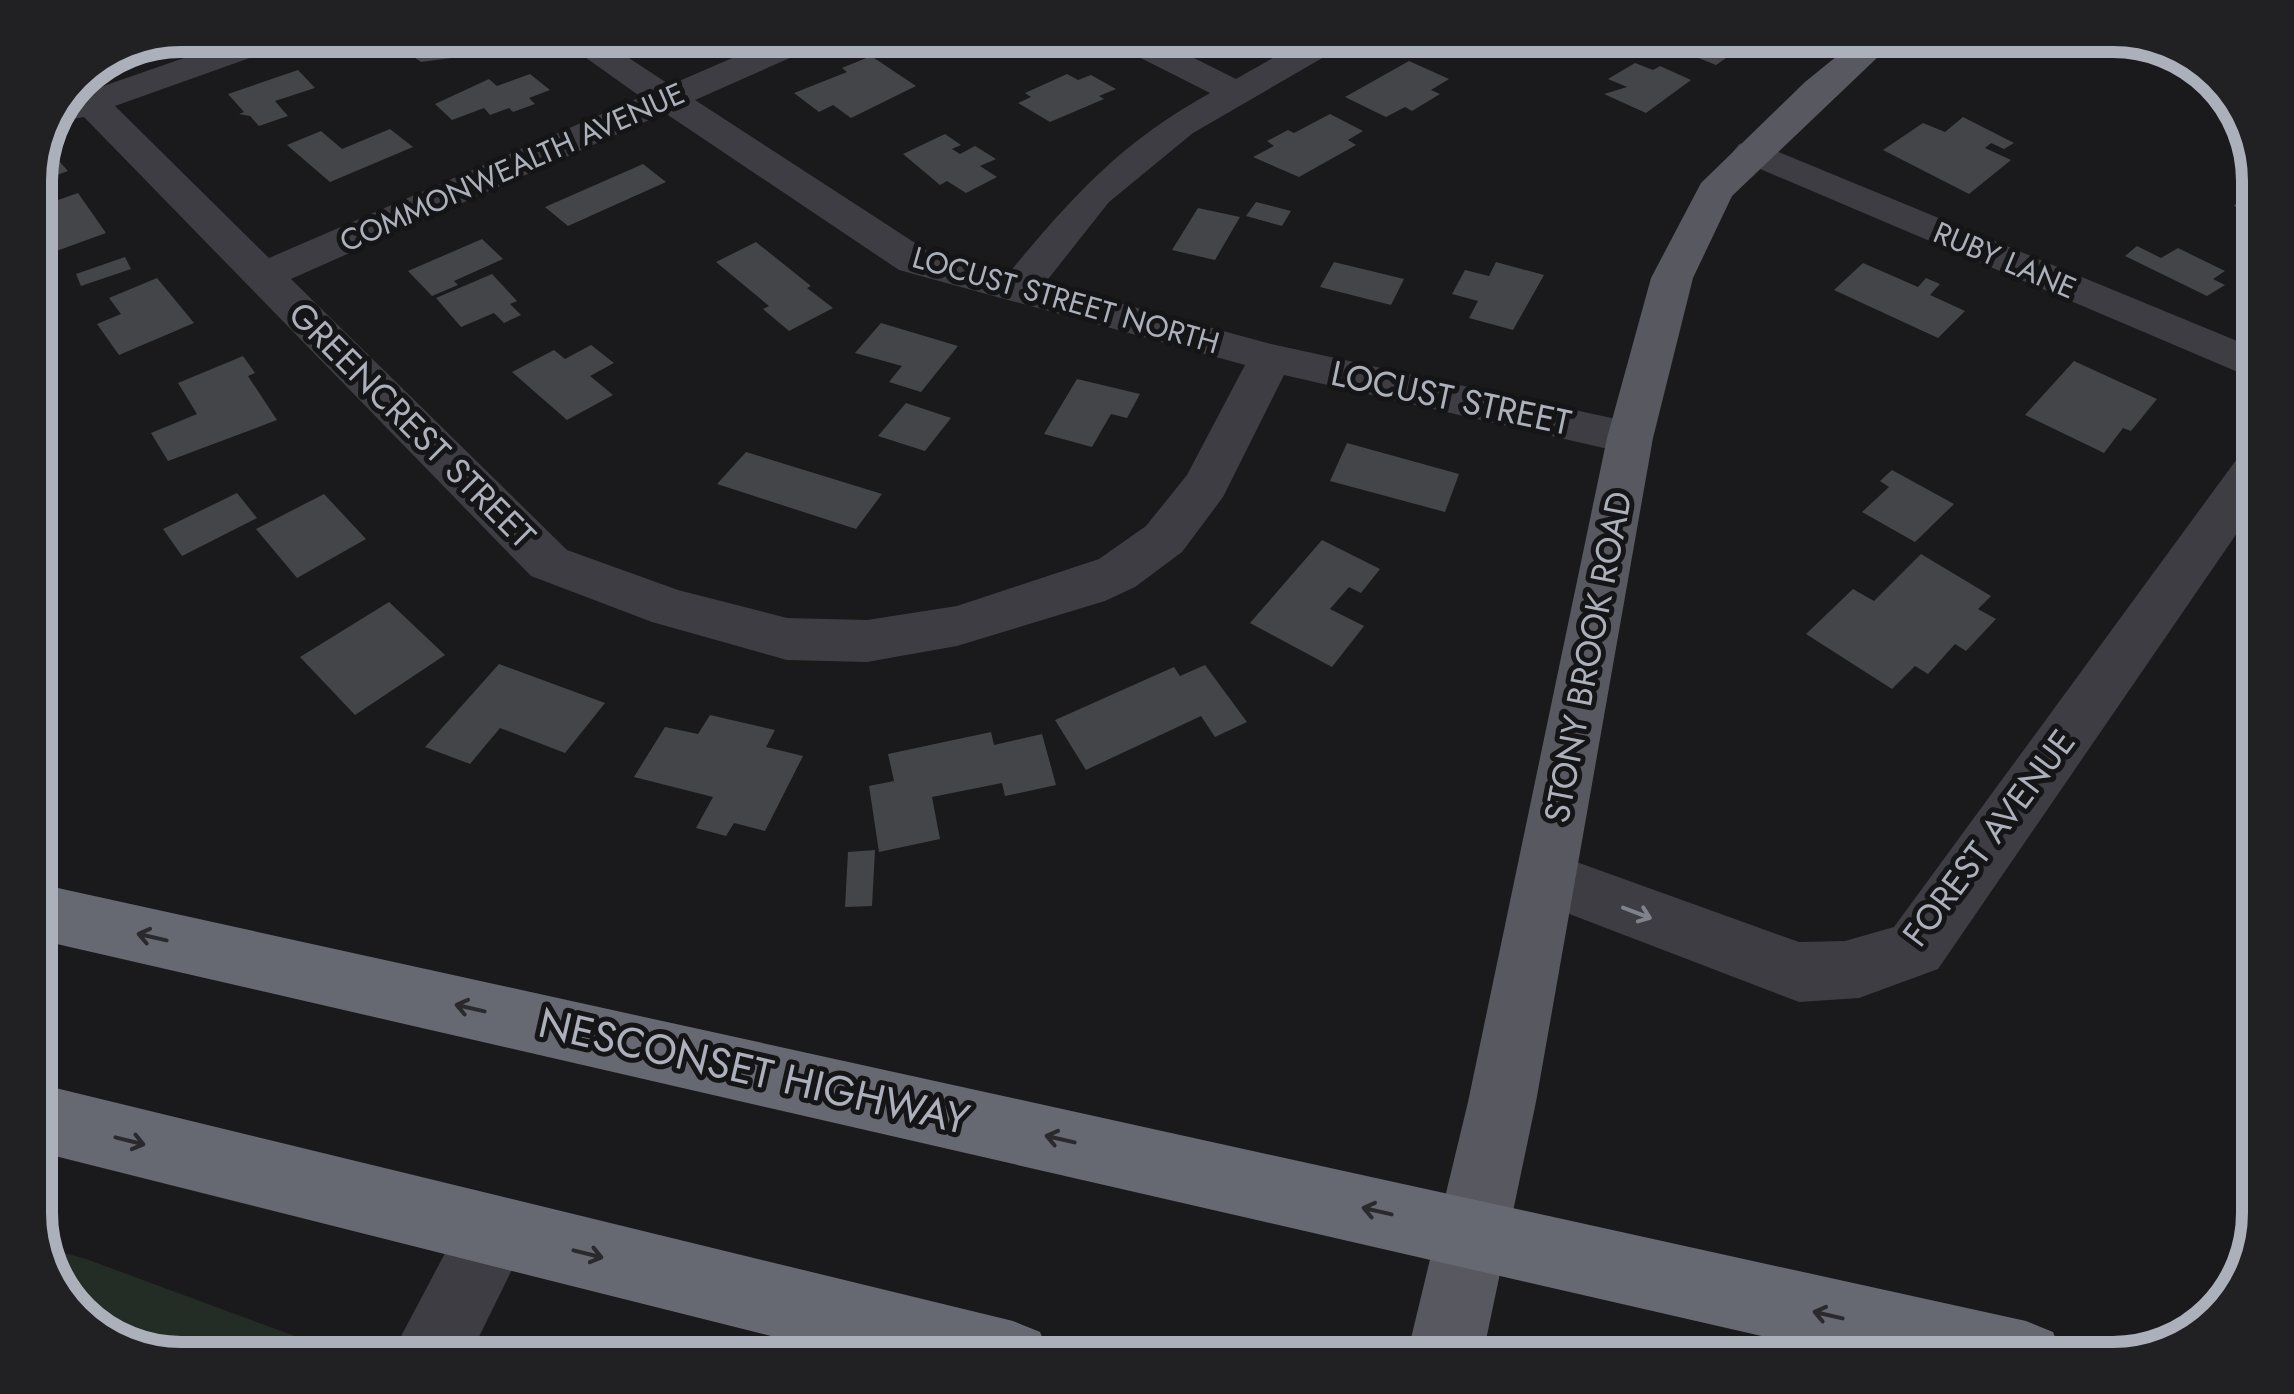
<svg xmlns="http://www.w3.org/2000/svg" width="2294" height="1394" font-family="Jost,sans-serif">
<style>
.green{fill:#242c26}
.building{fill:#444549}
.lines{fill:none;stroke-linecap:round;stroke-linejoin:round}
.minor{fill:#3d3d43;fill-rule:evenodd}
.major{fill:#575860;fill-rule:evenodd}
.highway{fill:#676972;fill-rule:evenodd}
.oneway{stroke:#80828b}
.oneway2{stroke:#2a2a2e}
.labels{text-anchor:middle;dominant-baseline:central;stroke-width:10;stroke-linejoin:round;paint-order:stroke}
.far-street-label{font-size:30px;fill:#acb0bb;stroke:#151517}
.street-label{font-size:35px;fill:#acb0bb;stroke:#151517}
.near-street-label{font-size:42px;fill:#acb0bb;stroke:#151517}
.rim{fill:none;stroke:#acb0bb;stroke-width:12}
</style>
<rect width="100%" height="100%" fill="#1a1a1c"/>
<!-- green -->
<path class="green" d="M43,1247L86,1259L357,1359C297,1359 156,1369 107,1338C74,1318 54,1282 43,1247Z"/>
<!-- building -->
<g class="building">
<path d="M383,35H481L491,43L451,58L421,62Z"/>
<path d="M1001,35L972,48L963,43L945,50L922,37Z"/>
<path d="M1458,35H1509L1474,56L1445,42Z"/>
<path d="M1705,35H1759L1716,65L1681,51Z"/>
<path d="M871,56L916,86L851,118L833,105L819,112L794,93L847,72L842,68Z"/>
<path d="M1409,61L1449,79L1431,90L1440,94L1412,111L1405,107L1386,117L1345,97Z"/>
<path d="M1635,63L1653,70L1660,66L1691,80L1646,113L1604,94L1627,87L1608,79Z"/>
<path d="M298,70L315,88L275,101L288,116L259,126L250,116L239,114L244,112L228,94Z"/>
<path d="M530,74L550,90L529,98L535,104L513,112L509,108L490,115L484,108L452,120L435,104L489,79L497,86Z"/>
<path d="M1067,74L1078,80L1091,75L1116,89L1099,96L1104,99L1050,122L1018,103L1031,97L1025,93Z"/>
<path d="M1330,114L1363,131L1348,140L1356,145L1299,177L1253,157L1274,146L1267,141L1288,130L1294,133Z"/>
<path d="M1963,117L2014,143L2004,149L1991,143L1985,148L2011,160L1969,194L1883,150L1923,123L1945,132Z"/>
<path d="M390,129L413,147L330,182L287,145L321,131L342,149Z"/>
<path d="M945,134L961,145L952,149L960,154L975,146L996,159L980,166L997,177L966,193L947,181L940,185L903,154Z"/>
<path d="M50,151L68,171L35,183L44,153Z"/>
<path d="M643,164L666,182L568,226L545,207Z"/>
<path d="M2254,182L2259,184V216L2234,206Z"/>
<path d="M78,193L106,233L40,257L35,245L52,239L35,208Z"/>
<path d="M1256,202L1291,211L1282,226L1246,216Z"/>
<path d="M1198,208L1240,217L1215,260L1172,250Z"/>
<path d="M482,239L503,259L454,281L458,285L432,296L408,271Z"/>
<path d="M756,242L811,286L807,288L833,308L789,331L763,309L769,306L716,262Z"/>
<path d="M2137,246L2161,258L2178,248L2225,271L2213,279L2225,285L2207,296L2125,256Z"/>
<path d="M125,257L131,269L81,286L76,274Z"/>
<path d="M1334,262L1404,279L1391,305L1320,287Z"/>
<path d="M1496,262L1544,275L1513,330L1469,318L1478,301L1452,294L1465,270L1489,276Z"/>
<path d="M1863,263L1918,287L1926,278L1940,284L1930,295L1965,311L1938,338L1834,290Z"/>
<path d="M492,274L517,301L510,304L521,315L504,323L494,313L461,327L436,298Z"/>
<path d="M157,278L194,323L119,355L97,324L121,314L109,298Z"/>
<path d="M881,323L958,346L921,392L889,382L902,366L855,353Z"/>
<path d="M591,345L614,363L590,376L613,395L567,420L512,372L554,350L565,359Z"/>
<path d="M243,356L255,373L248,376L277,420L168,461L151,433L197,414L178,383Z"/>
<path d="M2074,361L2157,399L2131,431L2123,428L2104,453L2025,415Z"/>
<path d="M1077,379L1140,394L1127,418L1111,414L1092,447L1044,434Z"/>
<path d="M906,403L951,418L925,451L878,436Z"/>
<path d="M1347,443L1459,474L1445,512L1330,481Z"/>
<path d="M746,452L882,494L856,529L717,484Z"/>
<path d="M1892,470L1954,504L1915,542L1862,512L1889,487L1880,481Z"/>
<path d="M237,493L257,518L182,556L163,529Z"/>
<path d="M324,494L366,539L297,578L256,529Z"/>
<path d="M1322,540L1380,569L1361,593L1349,587L1330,609L1364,626L1332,667L1250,623Z"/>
<path d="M1921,554L1991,596L1978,609L1996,619L1966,651L1955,644L1928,674L1915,666L1892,689L1806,634L1853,589L1874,601Z"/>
<path d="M389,602L445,655L355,715L300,657Z"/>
<path d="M499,664L605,703L565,753L500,728L470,764L425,747Z"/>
<path d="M1205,665L1247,722L1215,737L1201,716L1086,770L1055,720L1174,667L1180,676Z"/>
<path d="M710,715L775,730L766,747L803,756L765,831L734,823L726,836L696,828L713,797L634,777L665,727L698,734Z"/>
<path d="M991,732L994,745L1042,734L1056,785L1005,796L1002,783L932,797L940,839L879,852L869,786L894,781L888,754Z"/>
<path d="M875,850L872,906L845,907L848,852Z"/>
</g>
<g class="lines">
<!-- minor -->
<g class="minor">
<path d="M250,35H300L295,42L115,106L269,258L641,97L554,35H594L670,85L785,35H831L826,42L695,100L929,252L1008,274C1073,196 1120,143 1210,93L1109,42L1104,35H1148L1236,79L1313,35H1355L1350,42L1193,133L1109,202L1045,283L1271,344L1630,422L1647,427L1653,438L1647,449L1630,454L1284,375L1223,497L1182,552L1135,587L1105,601L957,646L867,662L787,660L652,622L531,576L84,117L58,122L69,98ZM665,113L899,270L1245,365L1187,475L1146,526L1099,559L957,606L867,620L787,618L678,590L567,550L291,279Z"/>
<path d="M1752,141L2259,350V381L1739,160L1733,152L1739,144Z"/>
<path d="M2259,447V501L1938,969L1859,998L1799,1002L1525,897L1516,878L1525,859L1546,851L1799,942L1845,941L1894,927L2242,452Z"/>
<path d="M495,1195L520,1206L531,1231L468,1359H389L470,1206Z"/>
</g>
<!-- major -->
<path class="major" d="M1863,35H1901L1732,196L1693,278L1653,438L1536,1102L1482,1359H1406L1468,1102L1607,438L1651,278L1701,183L1805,82Z"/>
<!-- highway -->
<g class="highway">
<path d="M35,883L2026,1321L2053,1332L2064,1359H1861L35,939Z"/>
<path d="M35,1083L1013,1321L1040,1332L1051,1359H862L35,1151Z"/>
</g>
</g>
<!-- one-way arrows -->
<defs><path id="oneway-shaft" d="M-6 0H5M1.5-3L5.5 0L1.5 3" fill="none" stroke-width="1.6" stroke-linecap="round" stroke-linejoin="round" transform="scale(2.5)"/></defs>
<use class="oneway" href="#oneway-shaft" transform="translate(1637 913) rotate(21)"/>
<g class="oneway2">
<use href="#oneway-shaft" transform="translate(152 937) rotate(-167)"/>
<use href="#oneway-shaft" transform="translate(470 1008) rotate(-167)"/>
<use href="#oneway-shaft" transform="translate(1060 1139) rotate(-167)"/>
<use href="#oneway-shaft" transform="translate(130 1141) rotate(14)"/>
<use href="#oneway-shaft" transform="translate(1377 1211) rotate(-167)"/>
<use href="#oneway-shaft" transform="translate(588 1254) rotate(14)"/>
<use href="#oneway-shaft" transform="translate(1828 1315) rotate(-167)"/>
</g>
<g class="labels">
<!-- far-street labels -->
<g class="far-street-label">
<text transform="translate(512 167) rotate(-24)">COMMONWEALTH AVENUE</text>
<text transform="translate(2005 260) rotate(23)">RUBY LANE</text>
<text transform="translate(1066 300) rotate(16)">LOCUST STREET NORTH</text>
</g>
<!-- street labels -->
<g class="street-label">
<text transform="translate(1451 398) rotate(12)">LOCUST STREET</text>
<text transform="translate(412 425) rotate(45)">GREENCREST STREET</text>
<text transform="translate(1588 657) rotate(-79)">STONY BROOK ROAD</text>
<text transform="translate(1989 838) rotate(-53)">FOREST AVENUE</text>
</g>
<!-- near-street labels -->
<g class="near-street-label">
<text transform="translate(754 1071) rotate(13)">NESCONSET HIGHWAY</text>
</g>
</g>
<!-- crop -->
<path d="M0 0H2294V1394H0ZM181 52H2113A129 129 0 0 1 2242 181V1213A129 129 0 0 1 2113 1342H181A129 129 0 0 1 52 1213V181A129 129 0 0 1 181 52Z" fill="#212124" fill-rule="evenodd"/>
<path class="rim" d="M181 52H2113A129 129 0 0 1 2242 181V1213A129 129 0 0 1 2113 1342H181A129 129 0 0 1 52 1213V181A129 129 0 0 1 181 52Z"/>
</svg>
